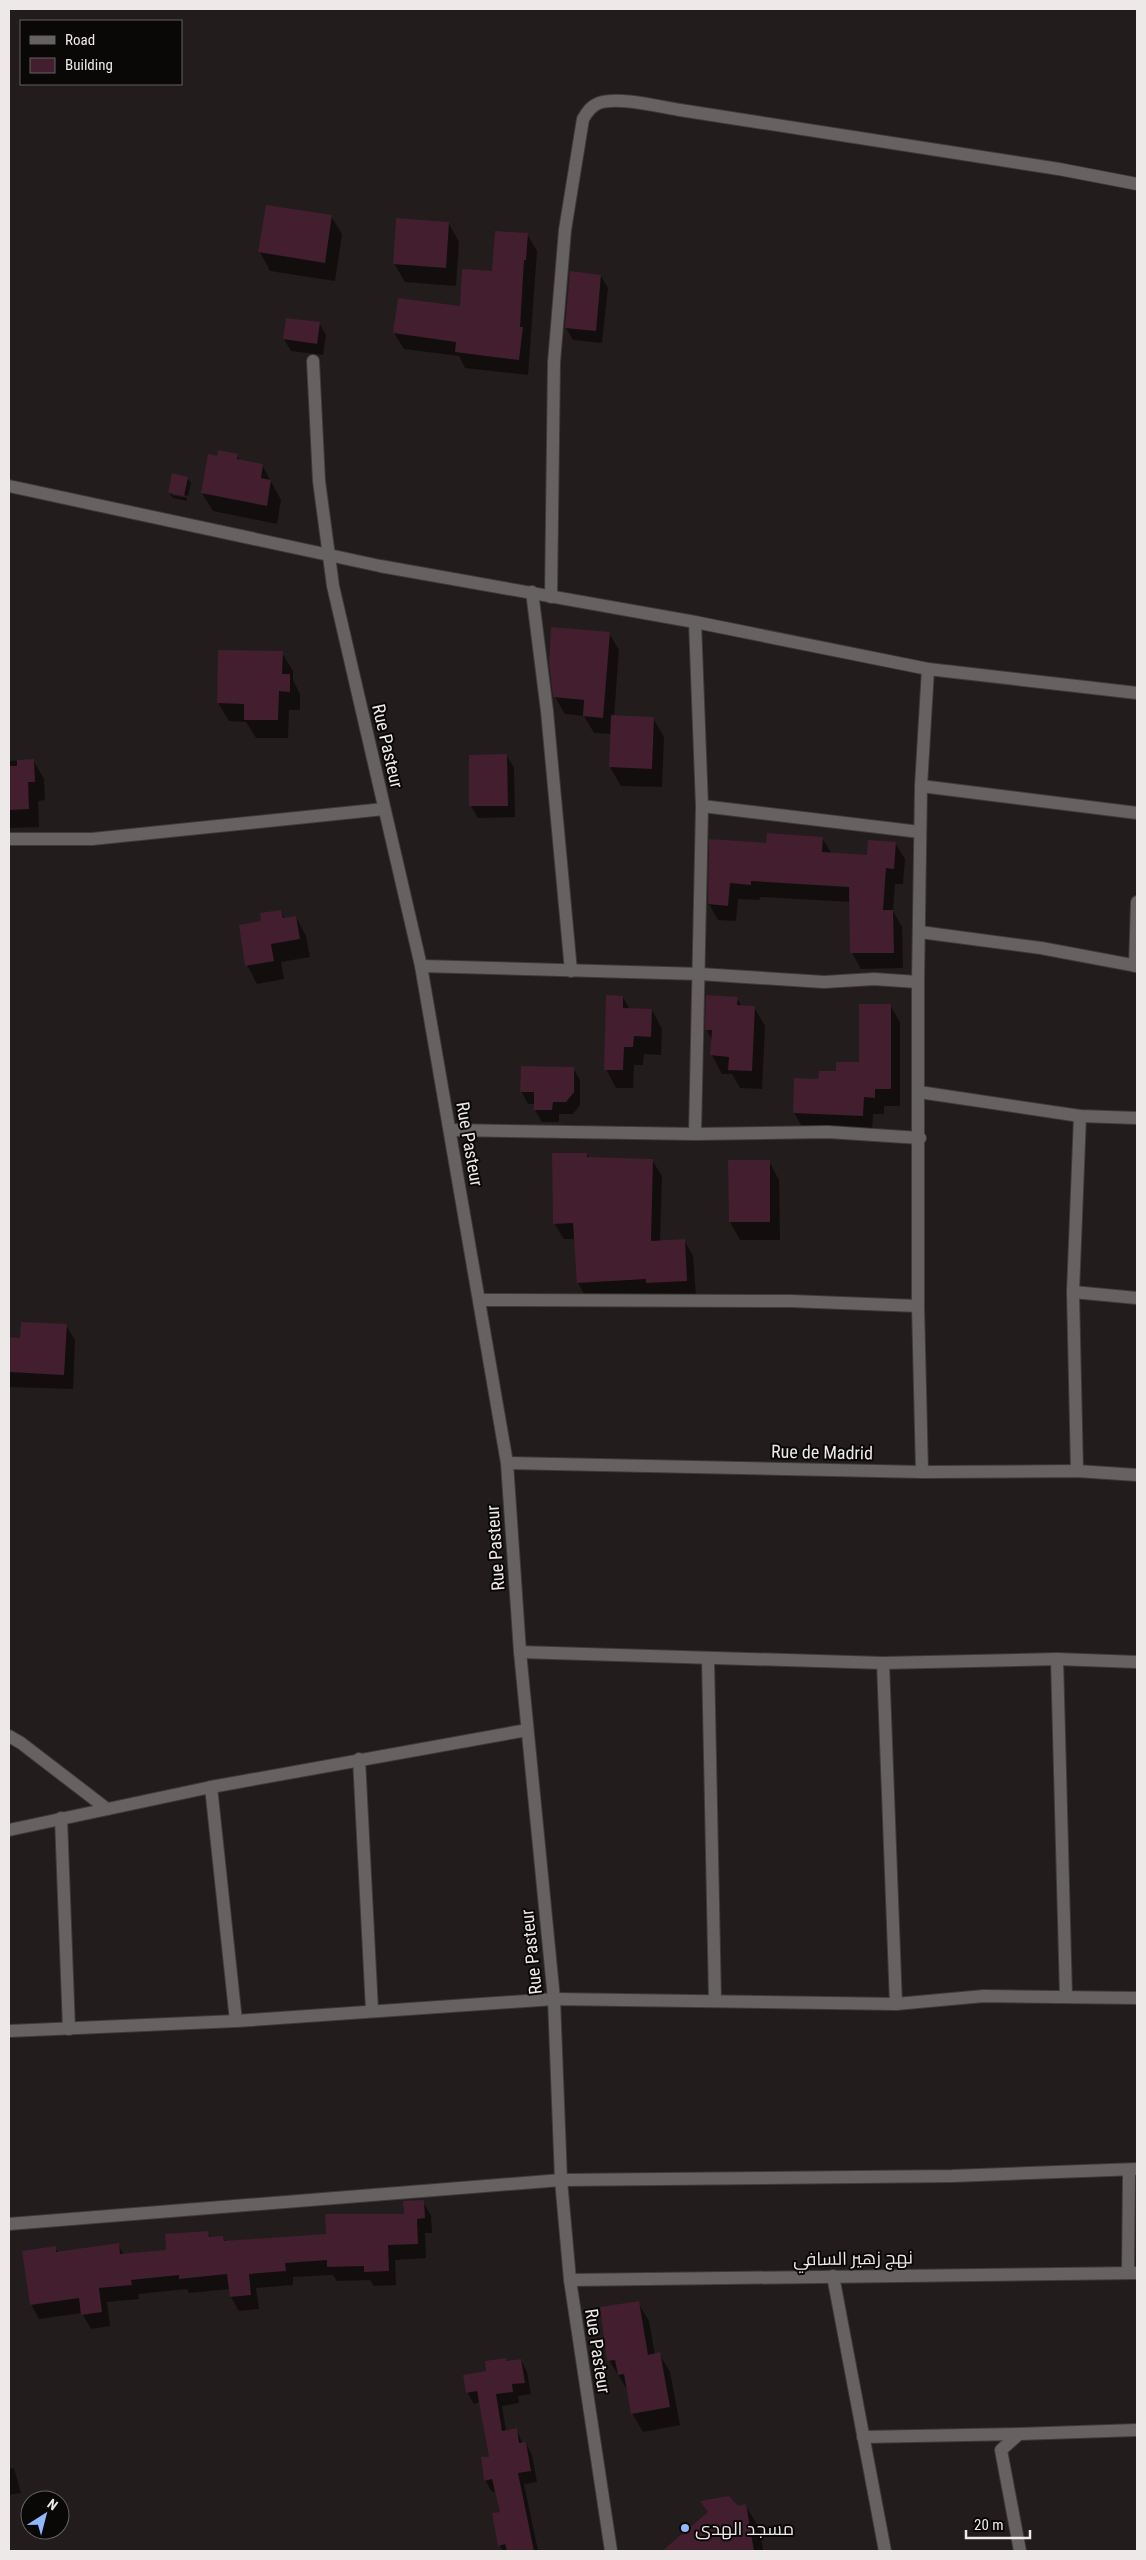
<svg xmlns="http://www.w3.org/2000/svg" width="1146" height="2560" font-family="'Roboto Condensed',Cairo,sans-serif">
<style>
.shadow{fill:#0007}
.building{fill:#421e2f}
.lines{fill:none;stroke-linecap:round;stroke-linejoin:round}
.street-casing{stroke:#3f3939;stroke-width:14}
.street{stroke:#666261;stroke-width:12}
.poi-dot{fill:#8fb8fd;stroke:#0a0707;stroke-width:2}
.labels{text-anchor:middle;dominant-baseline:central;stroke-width:4;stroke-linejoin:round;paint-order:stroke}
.street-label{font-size:18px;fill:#eee9e9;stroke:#0a0707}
.poi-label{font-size:18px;fill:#eee9e9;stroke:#0a0707;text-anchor:start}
</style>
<rect width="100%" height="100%" fill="#221c1c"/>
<!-- shadow -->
<g class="shadow">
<path d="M331,216L342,234L335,281L270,271L260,252Z"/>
<path d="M449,224L459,242L456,286L405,282L394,263Z"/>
<path d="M527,234L537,251L528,375L465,368L459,356L404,349L394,333L461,308Z"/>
<path d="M601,276L608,288L602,343L573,340L566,328Z"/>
<path d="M319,323L326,335L323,355L291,351L284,339Z"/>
<path d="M237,455L240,461L262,465L281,500L277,524L213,511L202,493L217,457Z"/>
<path d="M187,478L191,483L188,496L172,492V495L187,498V501L173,498L169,493Z"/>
<path d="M609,633L619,650L614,717L653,718L664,737L662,787L621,786L610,767L611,734L594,733L584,716L565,714L555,697Z"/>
<path d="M282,653L293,671V680L300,694V710H289L288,738H256L246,722L229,721L218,703Z"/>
<path d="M507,756L514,768L515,817L478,818L471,806Z"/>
<path d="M33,760L44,779L45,800L38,801L39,827L9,828V761Z"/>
<path d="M822,838L832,854L868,857L895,843L905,859L903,884H895L893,911L902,927L903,968L861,969L852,953L851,902L760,897L759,900L738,899L736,921L718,920L709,904L767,845Z"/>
<path d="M281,911L285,919L296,917L306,936L310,957L281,962L284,979L257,984L247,965L262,922Z"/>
<path d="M623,997L630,1010H652L662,1029L661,1055L644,1054L643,1065H634L633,1088H616L606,1069Z"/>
<path d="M737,998L742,1007H754L765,1026L762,1089L740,1088L732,1074H722L712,1055V1040L707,1030Z"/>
<path d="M890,1005L900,1022V1106H884V1114H873L872,1132L804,1130L794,1113L837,1072L860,1064Z"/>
<path d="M573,1068L580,1080V1105L573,1114H559V1122H542L535,1110V1104H528L521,1091Z"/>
<path d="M587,1154L589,1158L652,1160L662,1176L660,1242L684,1240L693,1256L696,1296L587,1299L578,1283L575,1239H564L554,1223Z"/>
<path d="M769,1161L779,1180L780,1240H740L730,1222Z"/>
<path d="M66,1325L75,1340L73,1389L9,1387V1338L21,1339Z"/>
<path d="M423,2201L431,2216L432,2233H425L426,2258L395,2260L396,2285L374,2286L370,2280L337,2281L333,2275L293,2277V2285L256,2288L259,2309L239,2311L231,2297L230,2289L189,2293L187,2289L138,2294L139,2299L107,2302L110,2326L91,2329L82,2313L39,2319L31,2304L55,2247L58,2253L118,2245L124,2255L168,2251L207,2232L211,2238L223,2237L226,2242L327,2235L405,2215Z"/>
<path d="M638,2303L649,2321L655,2355L659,2354L670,2372L680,2425L643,2432L632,2413L628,2391L609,2360Z"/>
<path d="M505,2359L507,2362L521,2360L527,2372L531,2394L518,2396L519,2403L502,2406L506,2431L516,2429L523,2444L526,2443L532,2455L537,2482L524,2484L538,2551H503L500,2546L493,2514L502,2513L497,2491L492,2492L485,2480L491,2458L480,2402L474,2404L467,2392Z"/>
<path d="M14,2468L21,2493L9,2495V2469Z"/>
<path d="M745,2505L760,2529L763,2551H664L709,2513Z"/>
</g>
<!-- building -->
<g class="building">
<path d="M266,205L332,215L325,263L258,252Z"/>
<path d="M396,218L449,222L446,268L393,264Z"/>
<path d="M495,231L528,233L526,260H524L520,327H523L519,360L455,352L456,342L393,333L398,298L460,306L462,269L492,271Z"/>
<path d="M570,271L601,275L596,331L565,328Z"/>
<path d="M286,318L320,322L317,344L283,339Z"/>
<path d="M218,450L238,454L237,459L263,464L261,478L271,480L267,506L201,493L208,454L217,456Z"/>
<path d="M172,473L188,477L184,496L168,493Z"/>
<path d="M551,627L610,632L603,718L583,716L584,700L553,697L549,662Z"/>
<path d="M218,650L283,651L282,674H290V692L279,691L278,720H244V704L217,703Z"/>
<path d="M611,715L654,717L652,769L609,767Z"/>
<path d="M507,754L508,806H469V755Z"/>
<path d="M34,759L35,782H28L29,809L9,810V766H17V760Z"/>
<path d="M767,833L823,837L822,852L867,855L868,840L896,842L894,869L886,868L883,910H893L894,953H850L849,887L751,881V885L730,883L728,906L708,904L709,839L766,843Z"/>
<path d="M281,910L283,918L296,916L300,939L271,944L274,961L245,966L239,925L261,921L260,913Z"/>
<path d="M606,995L623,996V1008L652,1009L651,1037L634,1036L633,1047H624L623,1070H604Z"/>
<path d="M706,995L738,997L737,1005L755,1006L752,1071L728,1070L729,1057L710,1055L712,1030H705Z"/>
<path d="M859,1004H891V1089H875V1098L864,1097L863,1116L793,1113L794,1078L818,1079L819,1071H836V1062H859Z"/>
<path d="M521,1066L574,1067V1092L566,1102H553L552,1110H534V1092H520Z"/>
<path d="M552,1153H587V1157L653,1159L651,1241L685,1239L687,1281L646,1283V1279L577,1283L573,1223L553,1224Z"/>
<path d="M728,1160H770V1222H729Z"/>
<path d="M21,1322L67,1324L64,1375L9,1372V1337L20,1338Z"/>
<path d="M424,2200L425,2218L417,2219L418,2244L388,2245L389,2271L364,2272V2266L327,2267V2260L285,2263L286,2271L249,2274L251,2295L230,2297L227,2274L179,2279V2275L131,2280L132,2285L99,2288L102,2312L81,2315L79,2298L30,2305L22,2251L56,2246V2252L119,2243L120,2254L166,2250L165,2234L208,2231L209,2237L223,2236L224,2241L326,2234L325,2214H404L403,2201Z"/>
<path d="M639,2301L648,2355L660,2352L670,2407L631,2414L624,2374L618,2375L615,2360L607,2361L600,2307Z"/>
<path d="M506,2358V2361L521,2359L525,2383L512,2384L513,2392L496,2394L502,2431L517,2428L519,2443L526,2442L531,2471L518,2473L534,2551H507L505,2544L498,2546L492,2513L500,2512L492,2479L484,2481L481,2457H489L477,2391L466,2393L463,2375L486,2371L485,2361Z"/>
<path d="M729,2496L738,2506L746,2504L754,2551H662L708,2512L700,2501Z"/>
</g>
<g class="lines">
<defs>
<g id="street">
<path d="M313,361L319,481L333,586L421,966L507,1463L520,1652L554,1999L561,2180L570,2280L611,2551"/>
<path d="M9,486L380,566L695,622L928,669L1137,693"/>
<path d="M532,592L547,711L571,971"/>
<path d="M551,597L554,362L565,230L583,119C587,112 591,106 599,103C618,96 660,107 680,110L1059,169L1137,184"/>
<path d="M921,786L1137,813"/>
<path d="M702,806L920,832"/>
<path d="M9,839H92L384,809"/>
<path d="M920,932L1041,948L1137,966"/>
<path d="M421,966L700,974L824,982L874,979L918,982"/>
<path d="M1135,966L1137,902"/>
<path d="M919,1092L1080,1116L1137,1118"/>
<path d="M450,1130L695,1134L828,1132L920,1138"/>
<path d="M695,1134L702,806L695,622"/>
<path d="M1073,1292L1137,1298"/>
<path d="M479,1300L791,1301L918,1306"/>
<path d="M507,1463L922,1472L1077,1471L1137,1475"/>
<path d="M1077,1471L1073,1292L1080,1116"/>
<path d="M922,1472L918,1306V982L921,786L928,669"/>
<path d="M520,1652L883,1663L1057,1659L1137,1662"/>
<path d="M708,1659L715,2000"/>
<path d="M1057,1659L1066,1996"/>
<path d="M883,1663L896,2004"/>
<path d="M9,1736L21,1743L107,1809"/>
<path d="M359,1759L372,2010"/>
<path d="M211,1787L236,2021"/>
<path d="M61,1818L69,2029"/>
<path d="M9,1830L211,1787L527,1730"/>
<path d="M9,2031L236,2021L554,1999L896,2004L984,1996L1137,1998"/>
<path d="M9,2224L561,2180L952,2176L1137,2169"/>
<path d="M1128,2273L1129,2170"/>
<path d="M833,2276L885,2551"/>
<path d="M570,2280L1137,2273"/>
<path d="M863,2437L1019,2434"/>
<path d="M1020,2551L1001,2450L1019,2434L1137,2430"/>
</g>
</defs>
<!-- street casing -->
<use href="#street" class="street-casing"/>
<!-- street -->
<use href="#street" class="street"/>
</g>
<!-- markers -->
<circle class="poi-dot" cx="685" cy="2528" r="5"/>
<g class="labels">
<!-- street labels -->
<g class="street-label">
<text transform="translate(388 746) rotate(77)">Rue Pasteur</text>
<text transform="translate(470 1144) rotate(80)">Rue Pasteur</text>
<text transform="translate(822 1452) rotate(1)">Rue de Madrid</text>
<text transform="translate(495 1548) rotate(-94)">Rue Pasteur</text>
<text transform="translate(531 1952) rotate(-96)">Rue Pasteur</text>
<text transform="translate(853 2258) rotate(-1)">نهج زهير السافي</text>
<text transform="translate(598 2351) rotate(81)">Rue Pasteur</text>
</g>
<!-- poi labels -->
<g class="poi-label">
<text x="695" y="2528">مسجد الهدى</text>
</g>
</g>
<!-- border -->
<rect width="1146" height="2560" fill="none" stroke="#eee9e9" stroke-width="20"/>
<!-- legend -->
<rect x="20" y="20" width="162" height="65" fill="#0a0707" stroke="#656161"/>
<rect x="30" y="36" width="25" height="8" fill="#666261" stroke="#656161"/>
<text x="65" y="45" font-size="15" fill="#eee9e9">Road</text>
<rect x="30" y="58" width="25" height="15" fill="#421e2f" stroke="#656161"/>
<text x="65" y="70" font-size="15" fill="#eee9e9">Building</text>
<!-- north arrow -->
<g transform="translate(45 2515) rotate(36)"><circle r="24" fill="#0a0707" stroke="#656161"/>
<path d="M0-4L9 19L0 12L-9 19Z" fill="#8fb8fd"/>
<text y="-8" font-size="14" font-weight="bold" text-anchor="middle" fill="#eee9e9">N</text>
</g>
<!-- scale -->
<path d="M966 2530v8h64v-8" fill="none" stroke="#eee9e9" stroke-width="2.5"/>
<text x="974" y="2530" font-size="15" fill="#eee9e9" stroke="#0a0707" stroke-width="4" paint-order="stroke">20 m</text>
</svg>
